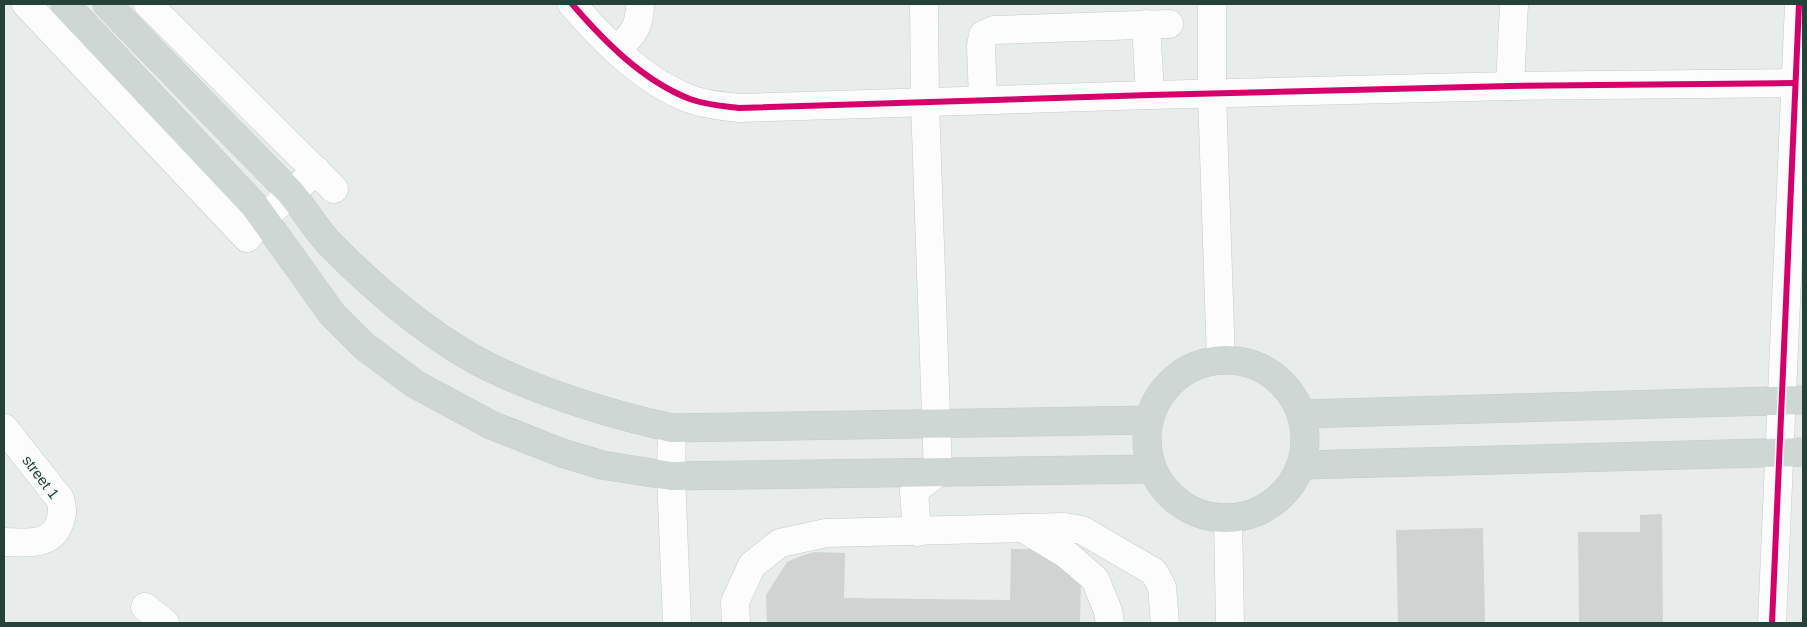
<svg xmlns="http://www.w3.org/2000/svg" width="1807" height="627" font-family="Arial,sans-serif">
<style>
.building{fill:#cfd4d2}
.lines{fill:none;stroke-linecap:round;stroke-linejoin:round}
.minor-casing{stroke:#c5cac8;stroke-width:29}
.major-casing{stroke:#c3ccc9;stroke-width:29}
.minor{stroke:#fcfcfc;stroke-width:28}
.major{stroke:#cfd7d5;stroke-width:28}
.cycleway-casing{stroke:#f7fbf9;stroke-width:9}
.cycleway{stroke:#d6006c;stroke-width:6}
.labels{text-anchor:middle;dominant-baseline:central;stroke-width:5;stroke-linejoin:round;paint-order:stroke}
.street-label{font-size:15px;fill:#24423a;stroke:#f7fbf9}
</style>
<rect width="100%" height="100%" fill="#e8edeb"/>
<!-- building -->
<g class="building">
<path d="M1662,514L1663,623H1579L1578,532H1640V515Z"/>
<path d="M1483,528L1485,623H1398L1396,530Z"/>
<path d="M1011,549H1038L1081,577L1080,623H767L766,595L787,562L801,556L814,552L845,553L844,598L1010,600Z"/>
</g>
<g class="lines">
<defs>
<g id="minor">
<path d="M26,4L247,238L264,217L291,194L316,170"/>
<path d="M148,4L334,189"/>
<path d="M572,4C604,41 643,81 690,99C706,105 723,106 739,108L1150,95L1510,86L1795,83"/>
<path d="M1212,4V94L1221,360"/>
<path d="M1146,24L1150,95"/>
<path d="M617,50C633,34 640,27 640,4"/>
<path d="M1510,86L1514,4"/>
<path d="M983,100L981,46L983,35L994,30L1169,24"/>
<path d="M4,428L60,499C63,509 63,516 58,526C49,547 22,542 4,542"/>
<path d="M672,428L671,476L677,623"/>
<path d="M1228,518L1230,623"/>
<path d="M1023,528L1066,554L1095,579L1108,611L1110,623"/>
<path d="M917,532L914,491L938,472L925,103L924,4"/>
<path d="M145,607L165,623"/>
<path d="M736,623L735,602L752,565L780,543L826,533L1064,527L1082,530L1154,572L1162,587L1165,623"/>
<path d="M1772,623L1799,4"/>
</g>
<g id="major">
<path d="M65,4L254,205L332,314L364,346L415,384L491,425L562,453L602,465L671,476L1152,469"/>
<path d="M107,4C167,67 228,129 289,191C304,208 315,229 331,245C375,290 433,339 489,367C547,395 609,414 672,428L1149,420"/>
<circle cx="1226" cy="439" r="79"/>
<path d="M1301,414L1803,400"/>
<path d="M1301,465L1803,452"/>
</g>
</defs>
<!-- minor casing -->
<use href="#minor" class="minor-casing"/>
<!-- major casing -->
<use href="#major" class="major-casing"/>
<!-- minor -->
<use href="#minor" class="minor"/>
<!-- major -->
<use href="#major" class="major"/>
<defs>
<g id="cycleway">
<path d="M572,4C604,41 643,81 690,99C706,105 723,106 739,108L1150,95L1510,86L1795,83"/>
<path d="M1772,623L1799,4"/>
</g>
</defs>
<!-- cycleway casing -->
<use href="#cycleway" class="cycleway-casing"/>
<!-- cycleway -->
<use href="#cycleway" class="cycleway"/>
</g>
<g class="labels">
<!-- street labels -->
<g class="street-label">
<text transform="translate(41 477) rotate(53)">street 1</text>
</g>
</g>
<!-- border -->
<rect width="1807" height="627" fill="none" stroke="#24423a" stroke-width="10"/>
</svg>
